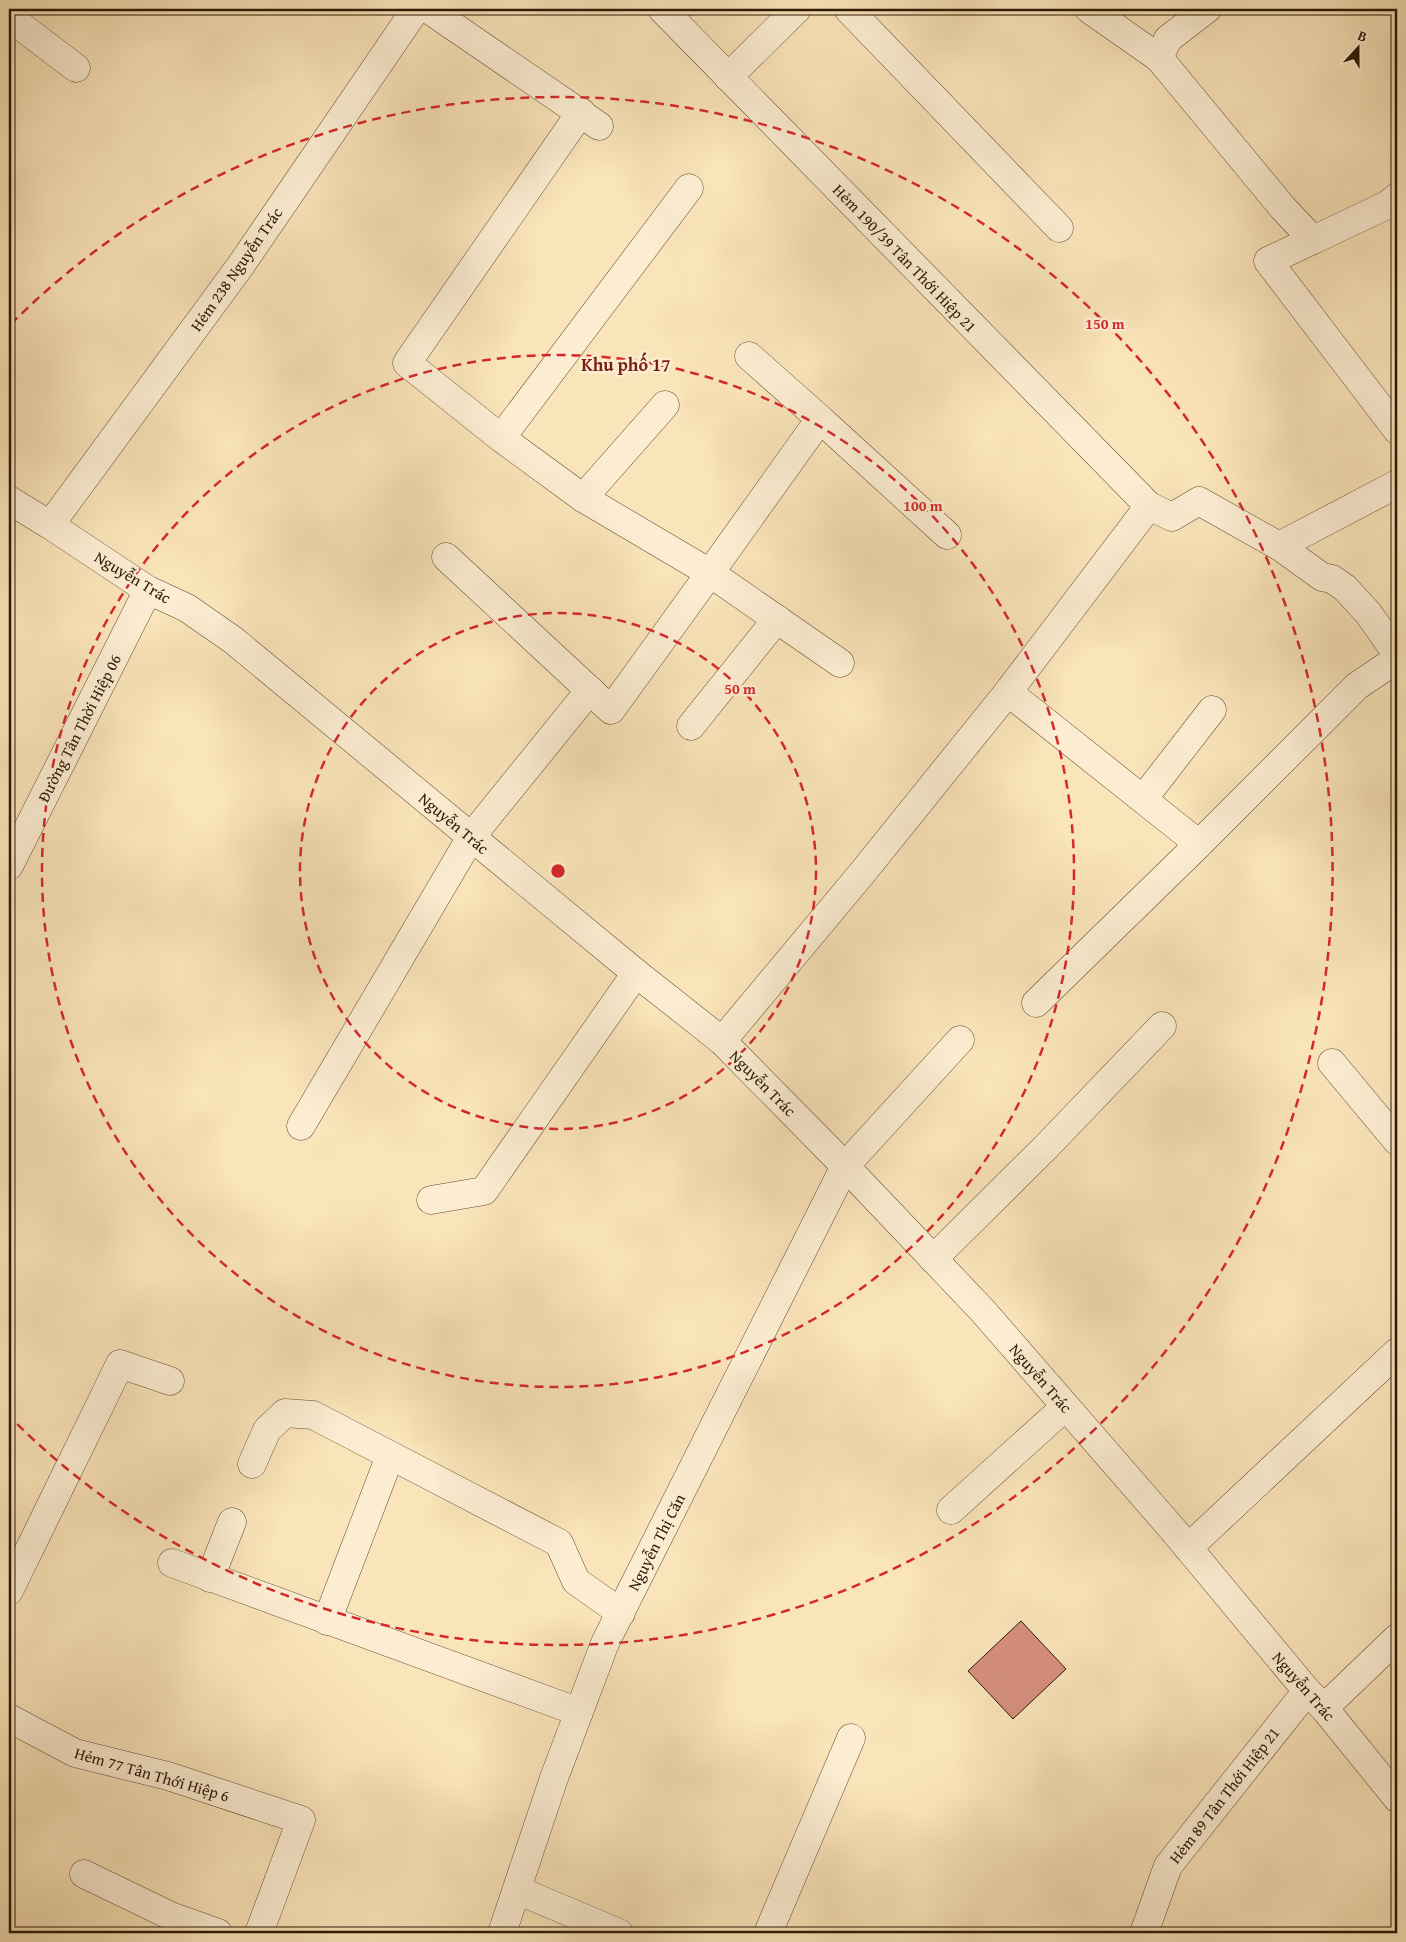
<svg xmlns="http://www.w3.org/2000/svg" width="1406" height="1942" font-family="'Gentium Book Plus',serif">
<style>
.building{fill:#d6907e;stroke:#2c1805}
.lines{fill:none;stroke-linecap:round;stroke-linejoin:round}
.minor-casing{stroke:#604b32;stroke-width:29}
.minor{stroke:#fcedd2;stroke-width:28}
.ring{fill:none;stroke:#d62828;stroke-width:2.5;stroke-dasharray:9 6}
.labels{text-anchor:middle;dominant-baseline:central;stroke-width:5;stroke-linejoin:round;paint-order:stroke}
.street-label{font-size:16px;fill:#2c1805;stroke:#fcedd2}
.neighbourhood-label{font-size:18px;font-weight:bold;fill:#7a1f14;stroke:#fcedd2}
.centre{fill:#d62828;stroke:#fcedd2;stroke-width:2.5}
.ring-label{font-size:15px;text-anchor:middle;font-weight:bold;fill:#d62828;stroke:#fcedd2;stroke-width:5;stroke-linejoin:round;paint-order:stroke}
</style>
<rect width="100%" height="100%" fill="#fae4b9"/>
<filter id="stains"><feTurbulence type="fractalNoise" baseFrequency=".004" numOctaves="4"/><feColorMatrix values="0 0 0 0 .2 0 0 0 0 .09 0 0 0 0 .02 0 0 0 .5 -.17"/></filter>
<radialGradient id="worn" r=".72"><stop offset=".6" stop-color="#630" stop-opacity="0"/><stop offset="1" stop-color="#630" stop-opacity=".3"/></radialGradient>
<!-- building -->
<path class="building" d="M1021,1621L1066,1669L1013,1719L968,1671Z"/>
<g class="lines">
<defs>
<g id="minor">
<path d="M428,9L599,126"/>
<path d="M662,9L1149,506L1172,517L1199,501L1279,546L1397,484"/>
<path d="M848,9L1059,228"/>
<path d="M1089,9L1159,58"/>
<path d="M1207,9L1168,39L1159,58L1283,208L1313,240L1268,261L1397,430"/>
<path d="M9,17L76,68"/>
<path d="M728,77L797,9"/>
<path d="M581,112L407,363L501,438L583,498L710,573L820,419L947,535"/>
<path d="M1313,240L1387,205L1397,197"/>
<path d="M749,356L820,419"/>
<path d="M501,438L689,188"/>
<path d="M583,498L665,405"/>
<path d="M9,500L50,525L148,590L187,608L233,640L636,973L722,1041L845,1166L982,1310L1175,1532L1307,1691L1324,1708L1397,1798"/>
<path d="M50,525L241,265L416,9"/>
<path d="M1279,546L1322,577L1332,579L1345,588L1368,613L1397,654"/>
<path d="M446,557L611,710L710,573L840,663"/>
<path d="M1008,692L1199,844"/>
<path d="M691,726L777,619"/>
<path d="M1143,799L1212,710"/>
<path d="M9,866L148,590"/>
<path d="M1036,1003L1199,844L1357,686L1397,659"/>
<path d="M722,1041L863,872L1008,692L1149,506"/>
<path d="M1332,1063L1397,1141"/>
<path d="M301,1126L471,837L590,690"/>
<path d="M431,1200L484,1191L636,973"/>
<path d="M933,1259L1046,1147L1162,1026"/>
<path d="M252,1464L267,1430L285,1413L313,1415L559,1543L576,1581L621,1613"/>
<path d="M951,1510L1065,1407"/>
<path d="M1188,1548L1397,1352"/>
<path d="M172,1563L579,1712"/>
<path d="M210,1578L232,1522"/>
<path d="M9,1591L120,1364L170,1381"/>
<path d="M327,1621L390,1456"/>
<path d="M1324,1708L1397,1638"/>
<path d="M9,1718L75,1753L168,1776L301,1820L259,1933"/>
<path d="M84,1874L173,1917L218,1933"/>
<path d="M517,1890L619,1933"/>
<path d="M502,1933L554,1778L605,1643L845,1166L960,1040"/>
<path d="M768,1933L851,1738"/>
<path d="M1144,1933L1168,1866L1307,1691"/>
</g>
</defs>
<!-- minor casing -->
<use href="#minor" class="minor-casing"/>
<!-- minor -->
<use href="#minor" class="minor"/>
</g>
<!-- distance rings -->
<g class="ring">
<circle cx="558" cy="871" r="258"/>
<circle cx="558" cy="871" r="516"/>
<path d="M11 324A774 774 0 1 1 11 1418"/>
</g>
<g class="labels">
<!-- street labels -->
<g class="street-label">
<text transform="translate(905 258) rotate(46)">Hẻm 190/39 Tân Thới Hiệp 21</text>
<text transform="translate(236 269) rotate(-55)">Hẻm 238 Nguyễn Trác</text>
<text transform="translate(133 577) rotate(31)">Nguyễn Trác</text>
<text transform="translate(79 728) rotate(-63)">Đường Tân Thời Hiệp 06</text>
<text transform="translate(454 823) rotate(40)">Nguyễn Trác</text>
<text transform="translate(763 1083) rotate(45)">Nguyễn Trác</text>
<text transform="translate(1041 1378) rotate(49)">Nguyễn Trác</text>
<text transform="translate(656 1542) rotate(-63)">Nguyễn Thị Căn</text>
<text transform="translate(1304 1686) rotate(49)">Nguyễn Trác</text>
<text transform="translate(152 1774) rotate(16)">Hẻm 77 Tân Thới Hiệp 6</text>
<text transform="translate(1224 1795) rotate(-52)">Hẻm 89 Tân Thới Hiệp 21</text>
</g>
<!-- neighbourhood labels -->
<g class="neighbourhood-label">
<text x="626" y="364">Khu phố 17</text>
</g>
</g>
<circle cx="558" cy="871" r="8" class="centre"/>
<g class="ring-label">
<text x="1105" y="329">150 m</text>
<text x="923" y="511">100 m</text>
<text x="740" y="694">50 m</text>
</g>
<!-- margin -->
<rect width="1406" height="1942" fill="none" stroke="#fae4b9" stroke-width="30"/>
<rect x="10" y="10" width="1386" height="1922" fill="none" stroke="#2c1805" stroke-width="2.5"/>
<rect x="15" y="15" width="1376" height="1912" fill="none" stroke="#2c1805"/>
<!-- north arrow -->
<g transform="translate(1358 48) rotate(21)" stroke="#fcedd2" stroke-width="4" paint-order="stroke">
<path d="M0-4L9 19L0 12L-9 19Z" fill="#2c1805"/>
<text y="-8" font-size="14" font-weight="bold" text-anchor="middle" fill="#2c1805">B</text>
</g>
<rect width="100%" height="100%" filter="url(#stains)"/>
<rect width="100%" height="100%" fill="url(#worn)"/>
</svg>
